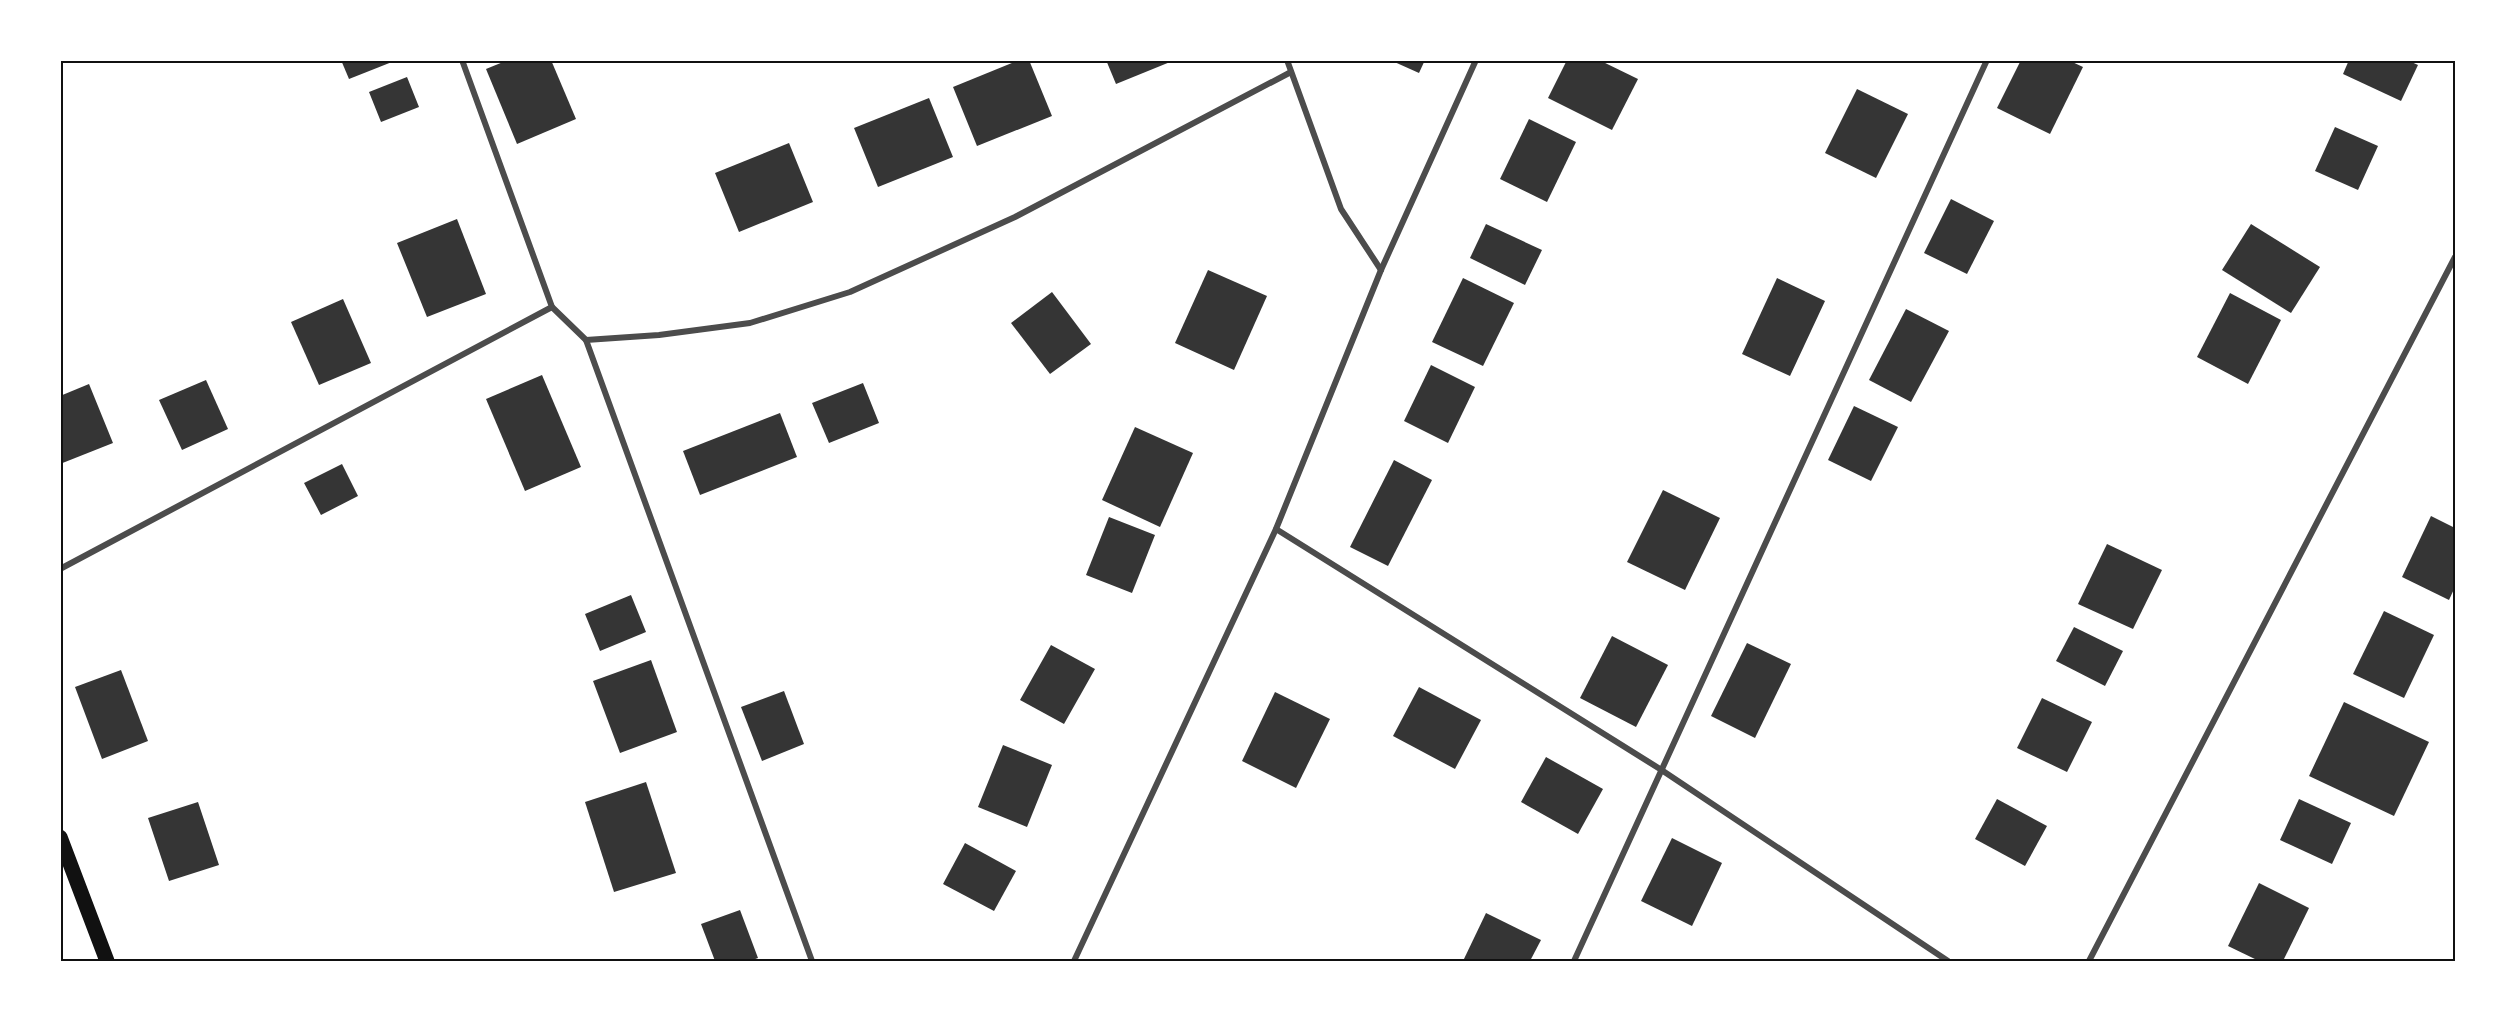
<svg xmlns="http://www.w3.org/2000/svg" width="2515" height="1021" font-family="Manrope,sans-serif">
<style>
.building{fill:#353535}
.lines{fill:none;stroke-linecap:round;stroke-linejoin:round}
.minor{stroke:#4c4c4c;stroke-width:6}
.primary{stroke:#111;stroke-width:15}
.neatline{fill:none;stroke:#111;stroke-width:2}
</style>
<rect width="100%" height="100%" fill="#fff"/>
<!-- building -->
<g class="building">
<path d="M341,60H397L349,79Z"/>
<path d="M508,60H551L576,119L517,144L486,69Z"/>
<path d="M1019,60H1029L1052,116L977,146L953,87Z"/>
<path d="M1106,60H1175L1116,84Z"/>
<path d="M1390,60H1425L1419,73Z"/>
<path d="M1567,60H1599L1638,79L1612,130L1548,98Z"/>
<path d="M2021,60H2068L2083,67L2050,134L1997,108Z"/>
<path d="M2349,60H2407L2418,65L2401,101L2343,74Z"/>
<path d="M407,77L419,107L381,122L369,92Z"/>
<path d="M1857,89L1908,114L1876,178L1825,153Z"/>
<path d="M929,98L953,157L878,187L854,128Z"/>
<path d="M1529,119L1576,142L1547,202L1500,179Z"/>
<path d="M2335,127L2378,146L2358,190L2315,171Z"/>
<path d="M789,143L813,202L739,232L715,173Z"/>
<path d="M1951,199L1994,221L1967,274L1924,253Z"/>
<path d="M457,219L486,294L427,317L397,243Z"/>
<path d="M1486,224L1542,250L1525,285L1470,258Z"/>
<path d="M2251,224L2320,267L2291,313L2222,270Z"/>
<path d="M1208,270L1267,296L1234,370L1175,343Z"/>
<path d="M1463,278L1514,303L1483,366L1432,342Z"/>
<path d="M1777,278L1825,301L1790,376L1742,354Z"/>
<path d="M1052,292L1091,344L1050,374L1011,323Z"/>
<path d="M2230,293L2281,320L2248,384L2197,357Z"/>
<path d="M343,299L371,363L319,385L291,322Z"/>
<path d="M1906,309L1949,331L1911,402L1869,380Z"/>
<path d="M1431,365L1475,387L1448,443L1404,421Z"/>
<path d="M542,375L581,467L525,491L486,399Z"/>
<path d="M206,380L228,429L182,450L159,400Z"/>
<path d="M863,383L879,423L829,443L812,403Z"/>
<path d="M89,384L113,443L60,464V396Z"/>
<path d="M1854,406L1898,427L1871,481L1828,460Z"/>
<path d="M780,413L797,457L700,495L683,451Z"/>
<path d="M1135,427L1193,453L1160,527L1102,500Z"/>
<path d="M1394,460L1432,480L1388,566L1350,547Z"/>
<path d="M342,464L358,496L321,515L304,483Z"/>
<path d="M1663,490L1720,518L1685,590L1627,562Z"/>
<path d="M2431,516L2455,528V587L2449,600L2402,577Z"/>
<path d="M1109,517L1155,535L1132,593L1086,575Z"/>
<path d="M2107,544L2162,570L2133,629L2078,604Z"/>
<path d="M631,595L646,632L600,651L585,614Z"/>
<path d="M2384,611L2434,635L2404,698L2353,674Z"/>
<path d="M2074,627L2123,651L2105,686L2056,661Z"/>
<path d="M1612,636L1668,665L1636,727L1580,698Z"/>
<path d="M1747,643L1791,664L1755,738L1711,716Z"/>
<path d="M1051,645L1095,669L1064,724L1020,700Z"/>
<path d="M651,660L677,732L620,753L593,681Z"/>
<path d="M121,670L148,741L102,759L75,687Z"/>
<path d="M1419,687L1481,720L1455,769L1393,736Z"/>
<path d="M784,691L804,744L762,761L741,707Z"/>
<path d="M1275,692L1330,719L1296,788L1242,761Z"/>
<path d="M2042,698L2092,722L2067,772L2017,748Z"/>
<path d="M2344,702L2429,742L2394,816L2309,776Z"/>
<path d="M1003,745L1052,765L1027,827L978,807Z"/>
<path d="M1546,757L1603,789L1578,834L1521,802Z"/>
<path d="M646,782L676,873L614,892L585,802Z"/>
<path d="M1997,799L2047,826L2025,866L1975,839Z"/>
<path d="M2299,799L2351,823L2332,864L2280,840Z"/>
<path d="M198,802L219,865L169,881L148,818Z"/>
<path d="M1672,838L1722,863L1692,926L1641,901Z"/>
<path d="M965,843L1016,871L994,911L943,884Z"/>
<path d="M2259,883L2309,908L2283,961H2259L2228,946Z"/>
<path d="M740,910L758,958L750,961H715L701,924Z"/>
<path d="M1486,913L1541,940L1530,961H1463Z"/>
</g>
<g class="lines">
<!-- minor -->
<g class="minor">
<path d="M462,60L552,307L586,340L812,961"/>
<path d="M1287,60L1341,209L1381,270"/>
<path d="M586,340L659,335L750,323L850,292L1015,217L1291,72"/>
<path d="M1276,529L1660,769L1948,961"/>
<path d="M60,569L552,307"/>
<path d="M1074,961L1276,529L1381,270L1476,60"/>
<path d="M1574,961L1987,60"/>
<path d="M2089,961L2455,257"/>
</g>
<!-- primary -->
<path class="primary" d="M60,837L107,961"/>
</g>
<!-- border -->
<rect width="2515" height="1021" fill="none" stroke="#ffffff" stroke-width="123"/>
<rect x="62" y="62" width="2392" height="898" class="neatline"/>
</svg>
